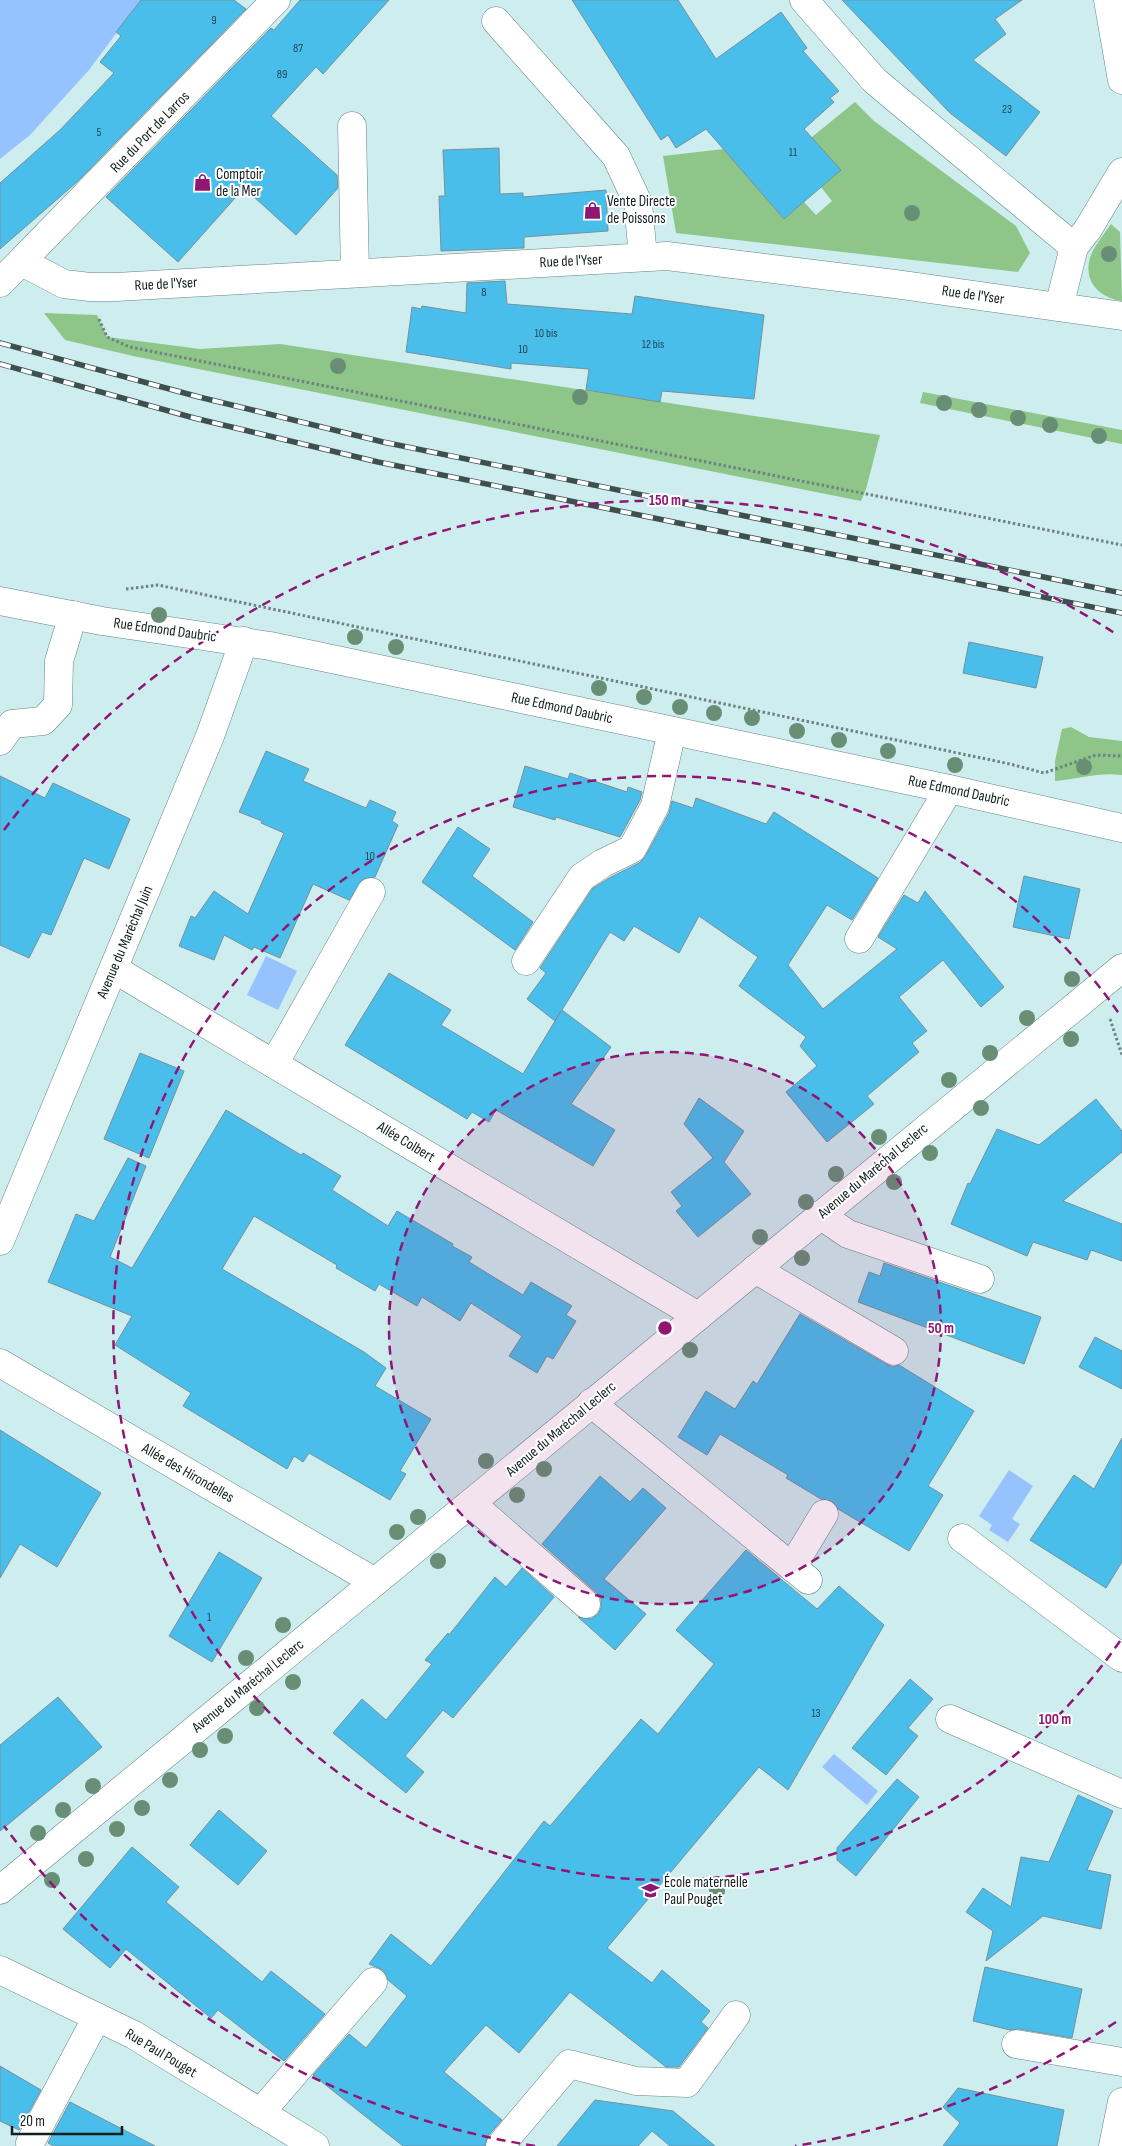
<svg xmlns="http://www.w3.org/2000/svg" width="1122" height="2146" font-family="'Sofia Sans Condensed',sans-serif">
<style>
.green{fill:#8dc688}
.water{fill:#96c3fe}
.building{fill:#49beeb;stroke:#77909c}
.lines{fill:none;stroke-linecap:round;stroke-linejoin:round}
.minor-casing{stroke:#678586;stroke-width:29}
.path{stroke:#6d8283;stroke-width:3;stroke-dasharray:2.5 2.5;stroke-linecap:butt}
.minor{stroke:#fff;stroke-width:28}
.rail-casing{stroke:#3e4f4f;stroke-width:5.5}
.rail{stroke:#fff;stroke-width:4;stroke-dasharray:11;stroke-linecap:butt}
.tree{fill:#688f76}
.ring{fill:none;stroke:#901674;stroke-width:2.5;stroke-dasharray:9 6}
.labels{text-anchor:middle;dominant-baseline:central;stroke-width:4;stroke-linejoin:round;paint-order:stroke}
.number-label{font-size:12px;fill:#204752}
.street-label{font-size:15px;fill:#131f1f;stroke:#fff}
.poi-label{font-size:15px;fill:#131f1f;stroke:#fff;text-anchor:start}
.centre{fill:#901674;stroke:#fff;stroke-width:2.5}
.ring-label{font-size:15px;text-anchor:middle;font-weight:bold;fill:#901674;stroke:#fff;stroke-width:4;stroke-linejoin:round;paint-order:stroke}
</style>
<rect width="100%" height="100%" fill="#cdedee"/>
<!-- green -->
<g class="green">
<path d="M855,102L874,121L1016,226L1030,253L1018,272L676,233L663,156L724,149L784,219L804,202L816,215L832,201L821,187L812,137Z"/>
<path d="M1111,224L1120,232L1122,301C1101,298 1085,284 1089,262C1091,249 1104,235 1111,224Z"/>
<path d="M44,313L97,315L107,337L200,349L280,344L880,435L866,489L861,501L133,356L65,340Z"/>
<path d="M923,392L1122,430V444L920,403Z"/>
<path d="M1071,727L1089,737L1122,741V775C1100,772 1077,779 1055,781V761L1062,729Z"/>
</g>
<!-- water -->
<g class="water">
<path d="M0,0H141L89,70L30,135L0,159Z"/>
<path d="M266,956L297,971L278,1010L247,995Z"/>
<path d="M1009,1470L1033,1486L1012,1519L1020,1524L1008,1542L989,1530L992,1525L979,1516Z"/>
<path d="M834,1754L878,1791L867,1805L822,1767Z"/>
</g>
<!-- building -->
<g class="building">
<path d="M141,0H234L246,9L77,182L0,249V183L60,130L114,73L100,62L121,36L116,32Z"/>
<path d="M300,0H389L323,74L316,67L271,116L337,175L338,188L296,235L244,188L178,262L106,197L271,28L274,30Z"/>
<path d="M572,0H678L716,59L781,12L807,48L803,51L839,91L830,98L834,102L804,129L841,170L784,219L706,129L676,148L668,135L661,140Z"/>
<path d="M842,0H1022L995,19L1006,34L973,60L1040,112L1006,156L950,113Z"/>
<path d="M499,148L500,194L523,193V197L606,190L608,231L524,237V248L441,251L439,196H445L443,150Z"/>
<path d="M505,281L507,304L632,314L635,296L764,315L754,399L662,391L660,402L586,390L589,369L511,363V369L406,352L412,307L421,309L422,306L466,313L467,283Z"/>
<path d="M969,642L1043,657L1036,688L963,673Z"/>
<path d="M266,751L309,769L303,781L366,808L370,800L396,812L392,821L398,825L375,877L363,879L349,900L313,884L280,958L254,947L252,950L224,935L214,960L179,946L191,916L195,918L214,891L248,914L284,833L261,823L262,821L239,812Z"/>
<path d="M525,766L568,779L570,773L627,792L628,787L642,792L640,800L620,837L556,817L555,820L513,807Z"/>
<path d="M0,776L45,798L53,783L130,819L109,869L84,858L51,935L42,932L29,958L0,945Z"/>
<path d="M696,798L766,824L774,812L878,878L852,920L827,905L788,965L823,1009L897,949L878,937L904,895L918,903L925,891L1004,987L981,1007L943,960L899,997L927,1031L912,1043L919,1052L867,1096L874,1104L827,1142L786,1092L817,1066L800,1046L806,1037L739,986L758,957L699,916L679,953L634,926L624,941L610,932L562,1010L611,1047L571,1104L615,1130L593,1166L496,1110L489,1122L472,1112L467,1119L345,1045L389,973L451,1010L441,1025L523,1074L561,1011L555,1021L527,999L546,973L540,968L593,888L611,877L639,863L645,857L669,813L672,801L693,808Z"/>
<path d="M458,827L490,849L472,876L533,922L515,950L422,882Z"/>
<path d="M1024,876L1080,889L1069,939L1013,927Z"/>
<path d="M140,1053L184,1071L149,1158L104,1139Z"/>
<path d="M699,1098L744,1131L724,1162L751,1194L698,1237L676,1211L682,1206L671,1192L713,1158L684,1124Z"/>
<path d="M1096,1099L1122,1131V1152L1063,1201L1122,1224V1261L1091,1250L1087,1260L1033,1242L1027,1256L951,1224L968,1183L970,1184L997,1129L1039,1145Z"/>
<path d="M226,1110L301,1155L303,1153L341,1176L332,1190L388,1226L397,1211L453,1244L452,1246L472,1257L469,1262L523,1295L531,1282L572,1306L566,1315L576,1321L553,1359L547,1356L537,1373L509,1356L522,1336L471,1303L460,1321L422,1297L417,1306L379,1284L375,1291L336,1268L337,1265L254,1216L222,1269L364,1352L386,1368L375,1386L431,1419L400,1471L406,1474L390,1500L309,1453L303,1462L294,1456L287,1469L183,1406L191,1393L115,1345L132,1316L48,1282L76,1214L94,1221L128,1158L146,1166L110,1257L132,1268Z"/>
<path d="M884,1263L1041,1317L1024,1364L858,1302L869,1272L880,1276Z"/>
<path d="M800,1314L886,1364L893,1367L899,1365L974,1411L928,1486L943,1495L909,1551L838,1509L832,1501L821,1499L786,1478L788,1475L720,1434L707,1455L678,1437L706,1391L735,1409L753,1381L757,1384Z"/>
<path d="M1095,1337L1122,1351V1389L1079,1367Z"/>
<path d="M0,1430L101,1493L57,1567L20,1544L0,1578Z"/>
<path d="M1122,1438V1562L1106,1588L1030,1540L1074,1475L1094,1489Z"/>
<path d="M600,1476L630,1502L643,1488L666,1508L604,1579L646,1614L615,1650L578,1617L591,1619L598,1614L601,1608V1599L597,1593L542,1544Z"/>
<path d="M746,1550L817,1609L839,1586L884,1625L788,1790L759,1767L607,1948L652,1983L662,1970L710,2011L701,2022L708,2028L679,2067H666L570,1992L519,2053L486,2025L444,2072L502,2120L488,2136L485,2146H403L313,2075L349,2034L366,2048L407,1996L388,1980L383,1970L369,1964L391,1934L431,1966L544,1821L550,1826L641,1719L658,1734L714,1664L676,1630Z"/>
<path d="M219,1552L262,1578L212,1662L169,1636Z"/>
<path d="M522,1568L554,1597L453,1718L443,1710L405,1756L424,1772L406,1793L333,1733L362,1699L386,1720L432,1664L425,1660L448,1633L449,1635L495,1577L506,1587Z"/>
<path d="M910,1679L933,1699L908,1728L918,1736L886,1775L852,1748Z"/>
<path d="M58,1697L102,1747L0,1831V1745Z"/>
<path d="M897,1779L919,1797L856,1876L837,1860V1848Z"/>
<path d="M1078,1795L1113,1811L1087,1870L1111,1875L1101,1929L1043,1916L986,1961L993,1931L966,1912L983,1888L1011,1907L1021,1857L1049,1862Z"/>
<path d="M219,1810L267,1851L238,1885L190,1845Z"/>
<path d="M132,1847L179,1887L166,1902L262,1982L271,1971L325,2014L284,2061L218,2010L211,2018L126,1949L110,1968L63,1929Z"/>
<path d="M985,1967L1082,1989L1072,2038L1019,2029L1010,2030L973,2021Z"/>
<path d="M0,2066L41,2090L19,2130L0,2121Z"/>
<path d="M958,2088L1064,2110L1057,2146H943L960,2123L943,2107Z"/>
<path d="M595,2100L673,2111L715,2146H670L652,2131L638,2146H557Z"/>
<path d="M70,2102L155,2146H54L48,2143Z"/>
</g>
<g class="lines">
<defs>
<g id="minor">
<path d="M804,0L875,81L1074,247"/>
<path d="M1108,0L1122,80"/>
<path d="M496,21L616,156L638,203L643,257"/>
<path d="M352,126L355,273"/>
<path d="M22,262L64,284L90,287H116L667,256L895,284L1122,316"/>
<path d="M0,283L276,0"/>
<path d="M1059,307L1074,247L1088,229L1122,172"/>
<path d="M0,601L102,621L270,646L949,789L1122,828"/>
<path d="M0,741L12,724L43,721L58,705L59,661L73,615"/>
<path d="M859,939L949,789"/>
<path d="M526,961L582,877L603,863L632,849L655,806L672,731"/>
<path d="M114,969L698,1316"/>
<path d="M274,1064L371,892"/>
<path d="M820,1215L848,1234L980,1279"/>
<path d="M0,1241L210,736L244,641"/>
<path d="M755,1269L894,1351"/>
<path d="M0,1363L375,1582"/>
<path d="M591,1403L808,1580"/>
<path d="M471,1503L586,1604"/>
<path d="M962,1538L1122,1658"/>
<path d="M792,1567L824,1514"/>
<path d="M950,1719L1122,1794"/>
<path d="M0,1890L1122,968"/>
<path d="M0,1970L134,2035L315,2146"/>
<path d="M1016,2044L1122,2062"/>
<path d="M260,2113L373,1982"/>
<path d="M30,2143L97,2017"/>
<path d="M500,2146L569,2064L636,2081L687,2083L736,2015"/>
<path d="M1113,2146L1122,2102"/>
</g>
</defs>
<!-- minor casing -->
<use href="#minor" class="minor-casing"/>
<!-- path -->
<g class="path">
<path d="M99,319L107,337L130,347L1122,545"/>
<path d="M126,589L158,585L1010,764L1044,773L1096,755L1122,756"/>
<path d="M1110,1019L1122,1055"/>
</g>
<!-- minor -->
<use href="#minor" class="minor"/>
<defs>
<g id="rail">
<path d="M0,343L199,397L383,442L1122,593"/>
<path d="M0,364L194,418L378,462L1122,613"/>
</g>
</defs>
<!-- rail casing -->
<use href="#rail" class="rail-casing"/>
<!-- rail -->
<use href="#rail" class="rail"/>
</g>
<!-- trees -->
<g class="tree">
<circle cx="912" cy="213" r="8"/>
<circle cx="1109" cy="254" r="8"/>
<circle cx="338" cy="366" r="8"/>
<circle cx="580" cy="397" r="8"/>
<circle cx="944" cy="403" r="8"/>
<circle cx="979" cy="410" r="8"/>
<circle cx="1018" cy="418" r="8"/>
<circle cx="1050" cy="425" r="8"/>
<circle cx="1099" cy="436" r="8"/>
<circle cx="159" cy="615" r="8"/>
<circle cx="355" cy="637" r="8"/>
<circle cx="396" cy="647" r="8"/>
<circle cx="599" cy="688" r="8"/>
<circle cx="644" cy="697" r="8"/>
<circle cx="680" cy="707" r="8"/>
<circle cx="714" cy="713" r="8"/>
<circle cx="752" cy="718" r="8"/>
<circle cx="797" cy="731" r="8"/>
<circle cx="839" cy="740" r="8"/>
<circle cx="888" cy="751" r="8"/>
<circle cx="955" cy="765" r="8"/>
<circle cx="1084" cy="767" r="8"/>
<circle cx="1072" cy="979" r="8"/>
<circle cx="1027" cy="1018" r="8"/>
<circle cx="1071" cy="1039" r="8"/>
<circle cx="990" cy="1053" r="8"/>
<circle cx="949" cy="1080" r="8"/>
<circle cx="981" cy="1108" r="8"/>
<circle cx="879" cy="1137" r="8"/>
<circle cx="930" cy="1153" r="8"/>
<circle cx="836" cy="1174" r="8"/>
<circle cx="894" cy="1182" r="8"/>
<circle cx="806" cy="1202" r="8"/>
<circle cx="760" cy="1237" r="8"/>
<circle cx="802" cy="1258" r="8"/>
<circle cx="690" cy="1350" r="8"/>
<circle cx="486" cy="1461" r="8"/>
<circle cx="544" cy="1469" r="8"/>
<circle cx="517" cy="1495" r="8"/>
<circle cx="418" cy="1517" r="8"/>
<circle cx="397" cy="1532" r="8"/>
<circle cx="438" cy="1561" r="8"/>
<circle cx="283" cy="1625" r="8"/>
<circle cx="246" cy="1658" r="8"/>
<circle cx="293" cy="1682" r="8"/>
<circle cx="257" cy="1708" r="8"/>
<circle cx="225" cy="1736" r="8"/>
<circle cx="200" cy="1750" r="8"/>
<circle cx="170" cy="1780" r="8"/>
<circle cx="93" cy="1786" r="8"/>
<circle cx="142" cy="1808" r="8"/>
<circle cx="63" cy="1810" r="8"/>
<circle cx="117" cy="1829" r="8"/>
<circle cx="38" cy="1833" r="8"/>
<circle cx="86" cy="1859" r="8"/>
<circle cx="52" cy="1880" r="8"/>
<circle cx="717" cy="1891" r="8"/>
</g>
<!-- distance rings -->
<circle cx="665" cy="1328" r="276" fill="#901674" fill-opacity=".12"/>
<g class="ring">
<circle cx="665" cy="1328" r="276"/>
<path d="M1120 1641A552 552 0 1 1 1120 1015"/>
<path d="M1116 2022A828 828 0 0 1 795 2146M535 2146A828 828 0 0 1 4 1826M4 830A828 828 0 0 1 1116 634"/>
</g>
<!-- icons -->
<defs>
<symbol id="shop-bare" viewBox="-9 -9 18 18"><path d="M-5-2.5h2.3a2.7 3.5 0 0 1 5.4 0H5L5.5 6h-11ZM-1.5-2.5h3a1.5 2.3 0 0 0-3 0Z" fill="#901674" stroke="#fff" stroke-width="2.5" paint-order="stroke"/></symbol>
<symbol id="school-bare" viewBox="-9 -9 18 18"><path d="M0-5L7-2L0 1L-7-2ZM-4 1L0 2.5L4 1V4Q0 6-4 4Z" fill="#901674" stroke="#fff" stroke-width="2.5" paint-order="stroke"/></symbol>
</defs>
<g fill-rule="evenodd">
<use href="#shop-bare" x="190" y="170" width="25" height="25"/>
<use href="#shop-bare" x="580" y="198" width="25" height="25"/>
<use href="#school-bare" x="638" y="1878" width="25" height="25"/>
</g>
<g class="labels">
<!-- number labels -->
<g class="number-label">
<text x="214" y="20">9</text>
<text x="298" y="48">87</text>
<text x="282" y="74">89</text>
<text x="1007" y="109">23</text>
<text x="99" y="132">5</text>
<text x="793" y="152">11</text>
<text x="484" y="292">8</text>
<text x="546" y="333">10 bis</text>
<text x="653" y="344">12 bis</text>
<text x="523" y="349">10</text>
<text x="370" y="856">10</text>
<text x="209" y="1617">1</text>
<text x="816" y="1713">13</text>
</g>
<!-- street labels -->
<g class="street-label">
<text transform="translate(150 132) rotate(-46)">Rue du Port de Larros</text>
<text transform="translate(571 261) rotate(-3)">Rue de l'Yser</text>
<text transform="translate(166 284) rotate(-3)">Rue de l'Yser</text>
<text transform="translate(973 295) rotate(8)">Rue de l'Yser</text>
<text transform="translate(165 630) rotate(8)">Rue Edmond Daubric</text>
<text transform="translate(562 708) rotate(12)">Rue Edmond Daubric</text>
<text transform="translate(959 791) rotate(12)">Rue Edmond Daubric</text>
<text transform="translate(125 942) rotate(-67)">Avenue du Maréchal Juin</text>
<text transform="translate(406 1142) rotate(31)">Allée Colbert</text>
<text transform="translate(873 1171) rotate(-40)">Avenue du Maréchal Leclerc</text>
<text transform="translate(561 1429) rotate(-40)">Avenue du Maréchal Leclerc</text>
<text transform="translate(188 1473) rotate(30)">Allée des Hirondelles</text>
<text transform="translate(248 1686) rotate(-39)">Avenue du Maréchal Leclerc</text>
<text transform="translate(161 2053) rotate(31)">Rue Paul Pouget</text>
</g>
<!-- poi labels -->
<g class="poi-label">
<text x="216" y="174">Comptoir<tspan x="216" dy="17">de la Mer</tspan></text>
<text x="607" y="201">Vente Directe<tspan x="607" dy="17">de Poissons</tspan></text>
<text x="664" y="1882">École maternelle<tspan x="664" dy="17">Paul Pouget</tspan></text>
</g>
</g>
<circle cx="665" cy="1328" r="8" class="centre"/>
<g class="ring-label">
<text x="665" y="505">150 m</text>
<text x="941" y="1333">50 m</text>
<text x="1055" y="1724">100 m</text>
</g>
<!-- scale -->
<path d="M12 2126v8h110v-8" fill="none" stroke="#131f1f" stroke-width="2.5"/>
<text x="20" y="2126" font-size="15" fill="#131f1f" stroke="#ffffff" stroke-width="4" paint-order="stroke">20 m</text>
</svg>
